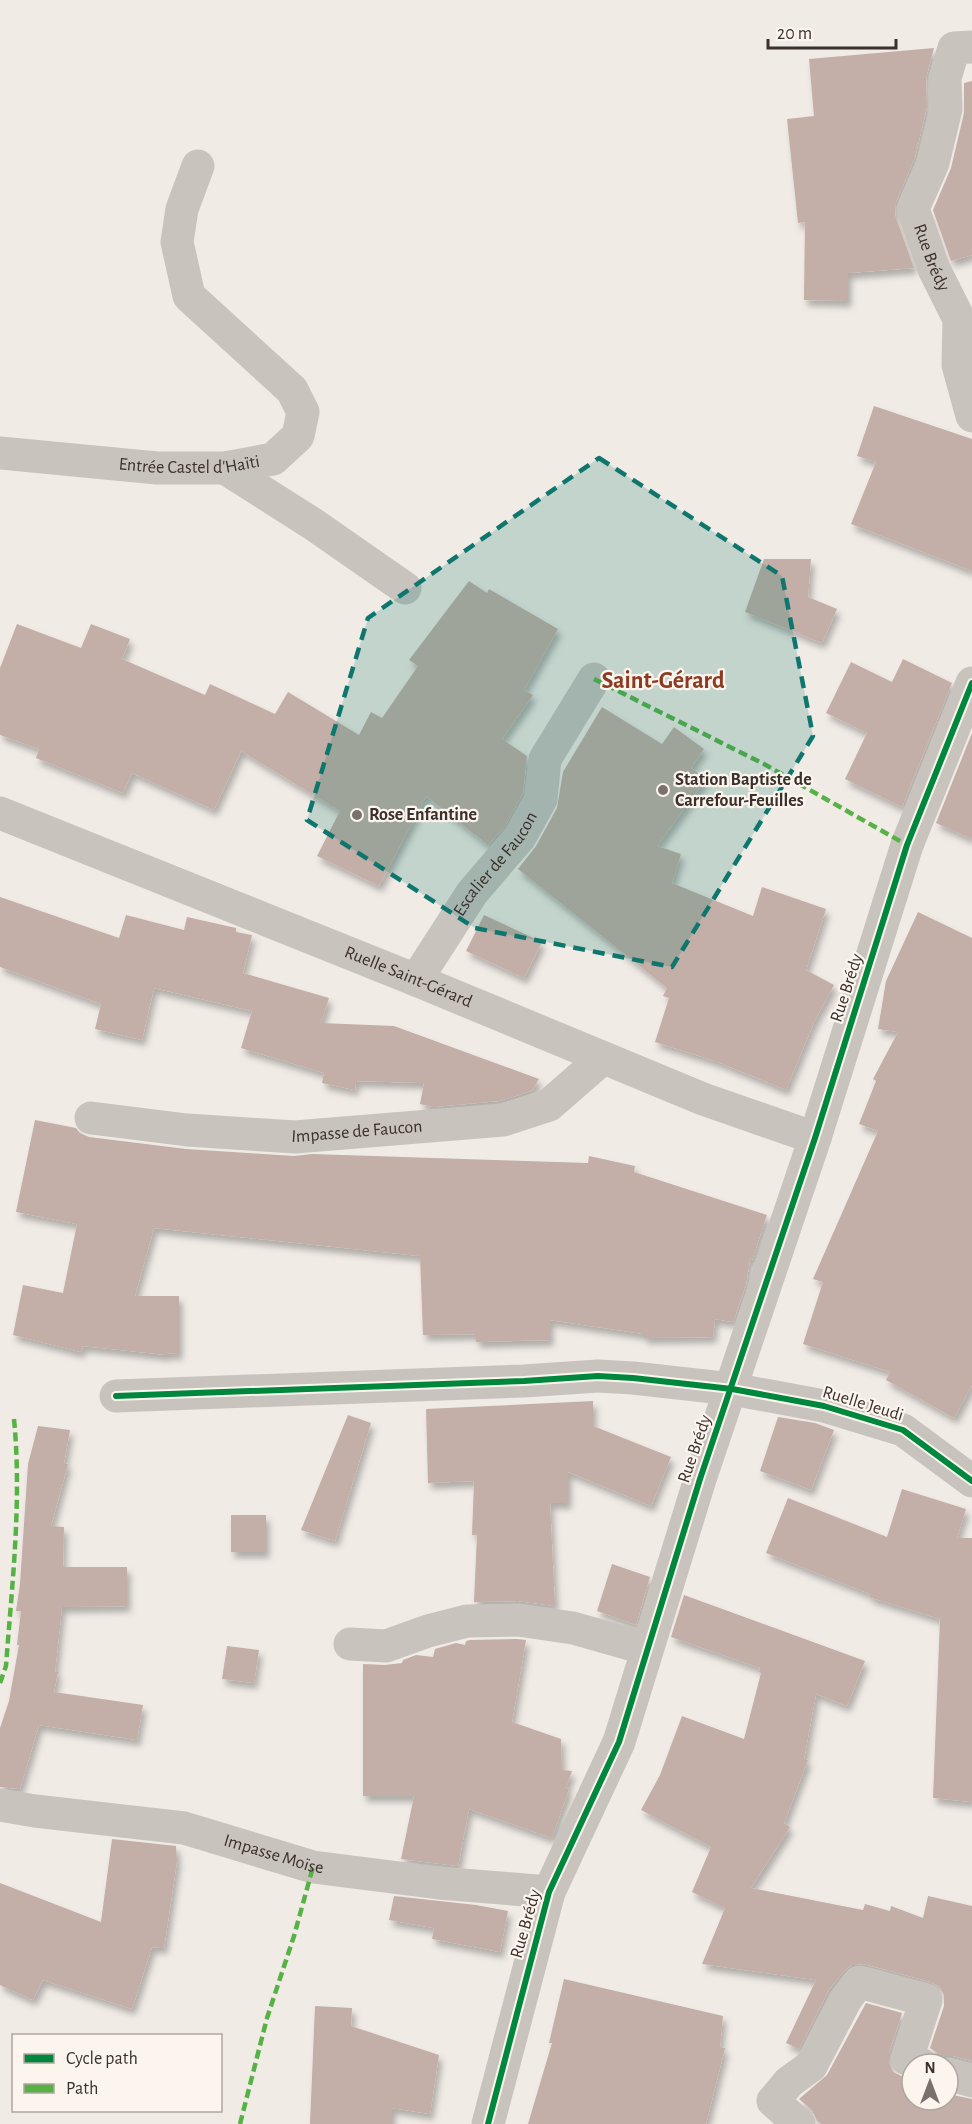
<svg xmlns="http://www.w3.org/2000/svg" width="972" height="2124" font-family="'Alegreya Sans',sans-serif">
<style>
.building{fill:#c3afa7;filter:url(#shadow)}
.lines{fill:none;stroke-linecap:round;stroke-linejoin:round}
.minor{stroke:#c9c3be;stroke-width:33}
.quiet{stroke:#57b246;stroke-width:4.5;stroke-dasharray:9 4.5;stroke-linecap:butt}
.cycleway-casing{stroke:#fbf5ee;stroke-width:10}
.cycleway{stroke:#00873e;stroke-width:6}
.marked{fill:#0f766e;fill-opacity:0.2;stroke:#0f766e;stroke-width:4.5;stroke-dasharray:12 8;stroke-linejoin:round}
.poi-dot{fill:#7a716c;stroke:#fbf5ee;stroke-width:2}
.labels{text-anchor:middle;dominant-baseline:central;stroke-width:4.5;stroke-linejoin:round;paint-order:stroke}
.street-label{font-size:18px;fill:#3b302b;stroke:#fbf5ee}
.poi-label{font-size:18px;font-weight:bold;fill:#3b302b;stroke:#fbf5ee;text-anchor:start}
.district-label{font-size:24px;font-weight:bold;fill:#8c3b22;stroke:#fbf5ee}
</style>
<defs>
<filter id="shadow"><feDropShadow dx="3.5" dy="6" stdDeviation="3" flood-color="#0004"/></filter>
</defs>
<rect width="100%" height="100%" fill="#f0ebe5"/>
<!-- building -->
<g class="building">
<path d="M934,48L926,78L927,107L915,157L896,202L895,215L914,268L848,273V301L804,300L805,222L798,223L787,119L814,116L809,59Z"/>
<path d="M972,81V255L951,261L933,210L951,168L964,113V83Z"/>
<path d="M874,406L972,439V571L851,524L876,462L857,456Z"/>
<path d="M764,559H811L808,597L837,609L822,643L745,612Z"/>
<path d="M469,581L487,593L489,589L558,629L524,690L533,695L502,739L527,756L523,793L505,826L488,845L426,796L379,886L317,856L340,811L241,751L214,810L132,773L123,793L36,758L39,749L0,735V668L17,624L81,648L91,624L130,639L122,659L205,695L210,684L275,714L288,692L359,735L371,712L382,718L418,666L409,660Z"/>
<path d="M903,659L952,683L902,807L845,779L867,733L826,713L851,662L892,682Z"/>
<path d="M602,707L662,744L674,727L704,749L691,768L706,779L657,846L681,854L672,883L753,916L762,887L826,909L806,970L834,985L814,1022L786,1090L718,1062L655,1042L669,998L663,996L667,988L518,869L536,846L557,808L563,772Z"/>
<path d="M972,733V839L936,823Z"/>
<path d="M0,897L119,938L126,915L184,930L187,917L236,928V932L252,935L243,973L329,998L321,1023L394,1026L539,1079L532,1091L499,1101L433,1107L420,1104L424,1083L356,1081L355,1090L322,1083L324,1073L241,1048L252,1011L154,988L142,1040L95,1029L101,1004L0,967Z"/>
<path d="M918,912L972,938V1385L954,1418L886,1380L890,1372L803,1344L823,1282L813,1279L878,1131L859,1124L876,1081L873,1079L898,1032L878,1029L886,981Z"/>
<path d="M484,915L542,942L524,978L466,951Z"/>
<path d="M35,1120L76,1128L80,1133L89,1137L186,1149L294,1156L312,1154L588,1163L589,1156L635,1166L634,1172L767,1215L752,1260L750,1259L746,1285L733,1322L715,1319L713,1337L644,1338V1334L550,1320V1340L476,1342V1334L423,1335L420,1256L154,1228L135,1296H179V1354L167,1353V1355L83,1346L81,1352L13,1335L23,1285L63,1293L77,1224L16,1212Z"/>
<path d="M593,1401V1426L671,1457L651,1506L568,1472V1503H550L555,1606L518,1601L474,1602L477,1535H472L474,1481L428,1483L426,1409Z"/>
<path d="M348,1415L371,1423L335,1541L301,1530Z"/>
<path d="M778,1417L815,1423L834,1430L811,1490L760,1471Z"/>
<path d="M38,1426L70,1430L64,1463L68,1464L51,1526L64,1527L63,1567H127V1606L62,1607L55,1672H58L54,1692L143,1705L137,1740L39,1725L20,1789L0,1787V1728L9,1701L19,1645H17L21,1611H16L20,1584L28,1464Z"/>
<path d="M902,1489L966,1509L957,1538H972V1802L933,1798L940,1619L869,1597L870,1594L766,1553L788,1498L887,1537Z"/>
<rect x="231" y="1515" width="35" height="37"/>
<path d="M612,1564L650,1577L636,1625L597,1611Z"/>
<path d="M684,1595L865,1661L847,1706L816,1694L804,1759L808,1760L784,1823L790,1827L751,1888L863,1910L865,1904L890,1911L891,1906L923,1918L928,1896L972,1906V2061L953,2056H944L939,2058L936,2052L930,2048L944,2006V1996L940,1987L931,1982L864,1964L852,1965L844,1971L829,1990L799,2049L786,2043L816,1980L702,1964L725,1908L692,1892L711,1847L641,1810L660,1775L682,1716L744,1739L761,1673L759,1672L760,1668L671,1637Z"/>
<path d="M517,1639L526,1640L512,1722L561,1739L562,1770L572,1771L566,1788L569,1789L552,1838L469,1809L458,1866L401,1859L414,1796H363V1664L385,1665L402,1663L403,1660L416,1655L433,1657L435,1649L456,1643L465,1645L466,1641L470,1640Z"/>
<path d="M227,1646L259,1650L254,1683L222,1679Z"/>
<path d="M112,1839L176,1846L177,1861L164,1948L152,1947L132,2009L43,1980L33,2000L0,1985V1883L101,1922Z"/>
<path d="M394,1896L476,1905L508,1911L500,1952L432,1939L434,1928L389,1920Z"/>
<path d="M564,1979L723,2016L720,2047L725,2048L706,2124H528L552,2043H549Z"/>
<path d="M866,2003L902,2013L889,2053V2062L893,2072L912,2081V2100H948V2094L972,2099V2124H822L817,2121L812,2110L799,2099L827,2075Z"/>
<path d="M315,2006L352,2008L351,2026L439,2055L430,2114L392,2108V2124H310Z"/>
</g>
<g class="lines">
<!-- minor -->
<g class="minor">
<path id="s1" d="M972,47L954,48L945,78L946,109L933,163L913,209L934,269L959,319L958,365L972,416"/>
<path id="s2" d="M0,453L157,468H225L273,459L298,436L303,412L292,390L189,296L177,242L182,209L198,166"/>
<path d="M225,468L313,524L405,588"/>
<path id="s3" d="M0,813L416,980L703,1099L815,1138"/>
<path id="s4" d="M416,980L472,893L520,837L541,799L545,759L594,679"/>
<path id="s5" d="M91,1118L187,1130L295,1137L503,1120L549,1105L603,1058"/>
<path d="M116,1396L524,1381L598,1376L633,1378L732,1389L824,1406L903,1430L972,1481"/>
<path d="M350,1644L386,1646L428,1631L467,1621L518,1620L573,1628L647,1649"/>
<path id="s6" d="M0,1805L35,1811L184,1828L313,1867L439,1883L549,1892"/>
<path d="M948,2074L972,2081"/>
<path d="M488,2124L549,1892L619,1742L700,1479L815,1138L907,845L972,683"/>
<path d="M799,2124L773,2101L789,2082L811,2066L846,1999L859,1982L926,2000L907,2059L921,2064"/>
</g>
<!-- quiet -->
<g class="quiet">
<path d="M594,679L764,764L907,845"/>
<path d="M0,1683L6,1666C12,1584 22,1501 14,1419"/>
<path d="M240,2124L267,2018L294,1936L313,1867"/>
</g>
<defs>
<g id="cycleway">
<path d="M116,1396L524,1381L598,1376L633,1378L732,1389L824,1406L903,1430L972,1481"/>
<path d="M488,2124L549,1892L619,1742L700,1479L815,1138L907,845L972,683"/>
</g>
</defs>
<!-- cycleway casing -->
<use href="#cycleway" class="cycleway-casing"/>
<!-- cycleway -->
<use href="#cycleway" class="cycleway"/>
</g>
<!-- marked area -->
<path class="marked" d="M599,458L782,576L813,736L672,967L475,928L307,820L368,618Z"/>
<!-- markers -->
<g class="poi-dot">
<circle cx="663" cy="790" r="6"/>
<circle cx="357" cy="815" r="6"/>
</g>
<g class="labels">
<!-- street labels -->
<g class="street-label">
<text stroke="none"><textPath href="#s1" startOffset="238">Rue Brédy</textPath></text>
<text stroke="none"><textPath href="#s2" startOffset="190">Entrée Castel d'Haïti</textPath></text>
<text stroke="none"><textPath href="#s4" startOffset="141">Escalier de Faucon</textPath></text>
<text stroke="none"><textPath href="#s3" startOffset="440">Ruelle Saint-Gérard</textPath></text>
<text transform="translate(847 988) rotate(-72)">Rue Brédy</text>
<text stroke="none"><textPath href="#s5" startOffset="267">Impasse de Faucon</textPath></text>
<text transform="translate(863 1404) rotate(17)">Ruelle Jeudi</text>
<text transform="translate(695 1449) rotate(-71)">Rue Brédy</text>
<text stroke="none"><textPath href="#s6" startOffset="279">Impasse Moïse</textPath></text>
<text transform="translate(526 1924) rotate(-74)">Rue Brédy</text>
</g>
<!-- poi labels -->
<g class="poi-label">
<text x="675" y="780">Station Baptiste de<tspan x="675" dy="21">Carrefour-Feuilles</tspan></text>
<text x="369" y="815">Rose Enfantine</text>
</g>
<!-- district labels -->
<g class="district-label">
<text x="663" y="681">Saint-Gérard</text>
</g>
</g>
<!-- legend -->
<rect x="12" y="2034" width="210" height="78" fill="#fbf5ee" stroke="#aea6a0" stroke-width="1.5"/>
<rect x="24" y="2054" width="30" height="9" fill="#00873e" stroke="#aea6a0" stroke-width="1.5"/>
<text x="66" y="2064" font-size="18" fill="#3b302b">Cycle path</text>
<rect x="24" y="2084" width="30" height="9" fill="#57b246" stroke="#aea6a0" stroke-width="1.5"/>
<text x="66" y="2094" font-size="18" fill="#3b302b">Path</text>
<!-- north arrow -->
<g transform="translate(930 2082)"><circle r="28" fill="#fbf5ee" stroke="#aea6a0" stroke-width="1.5"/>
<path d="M0-4.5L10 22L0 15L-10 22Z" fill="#7a716c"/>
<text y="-9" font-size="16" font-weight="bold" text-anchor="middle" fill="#3b302b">N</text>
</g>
<!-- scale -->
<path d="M768 39v9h128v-9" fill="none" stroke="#3b302b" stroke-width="3"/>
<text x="777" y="39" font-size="18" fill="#3b302b" stroke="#fbf5ee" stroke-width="4.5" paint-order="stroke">20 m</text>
</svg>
